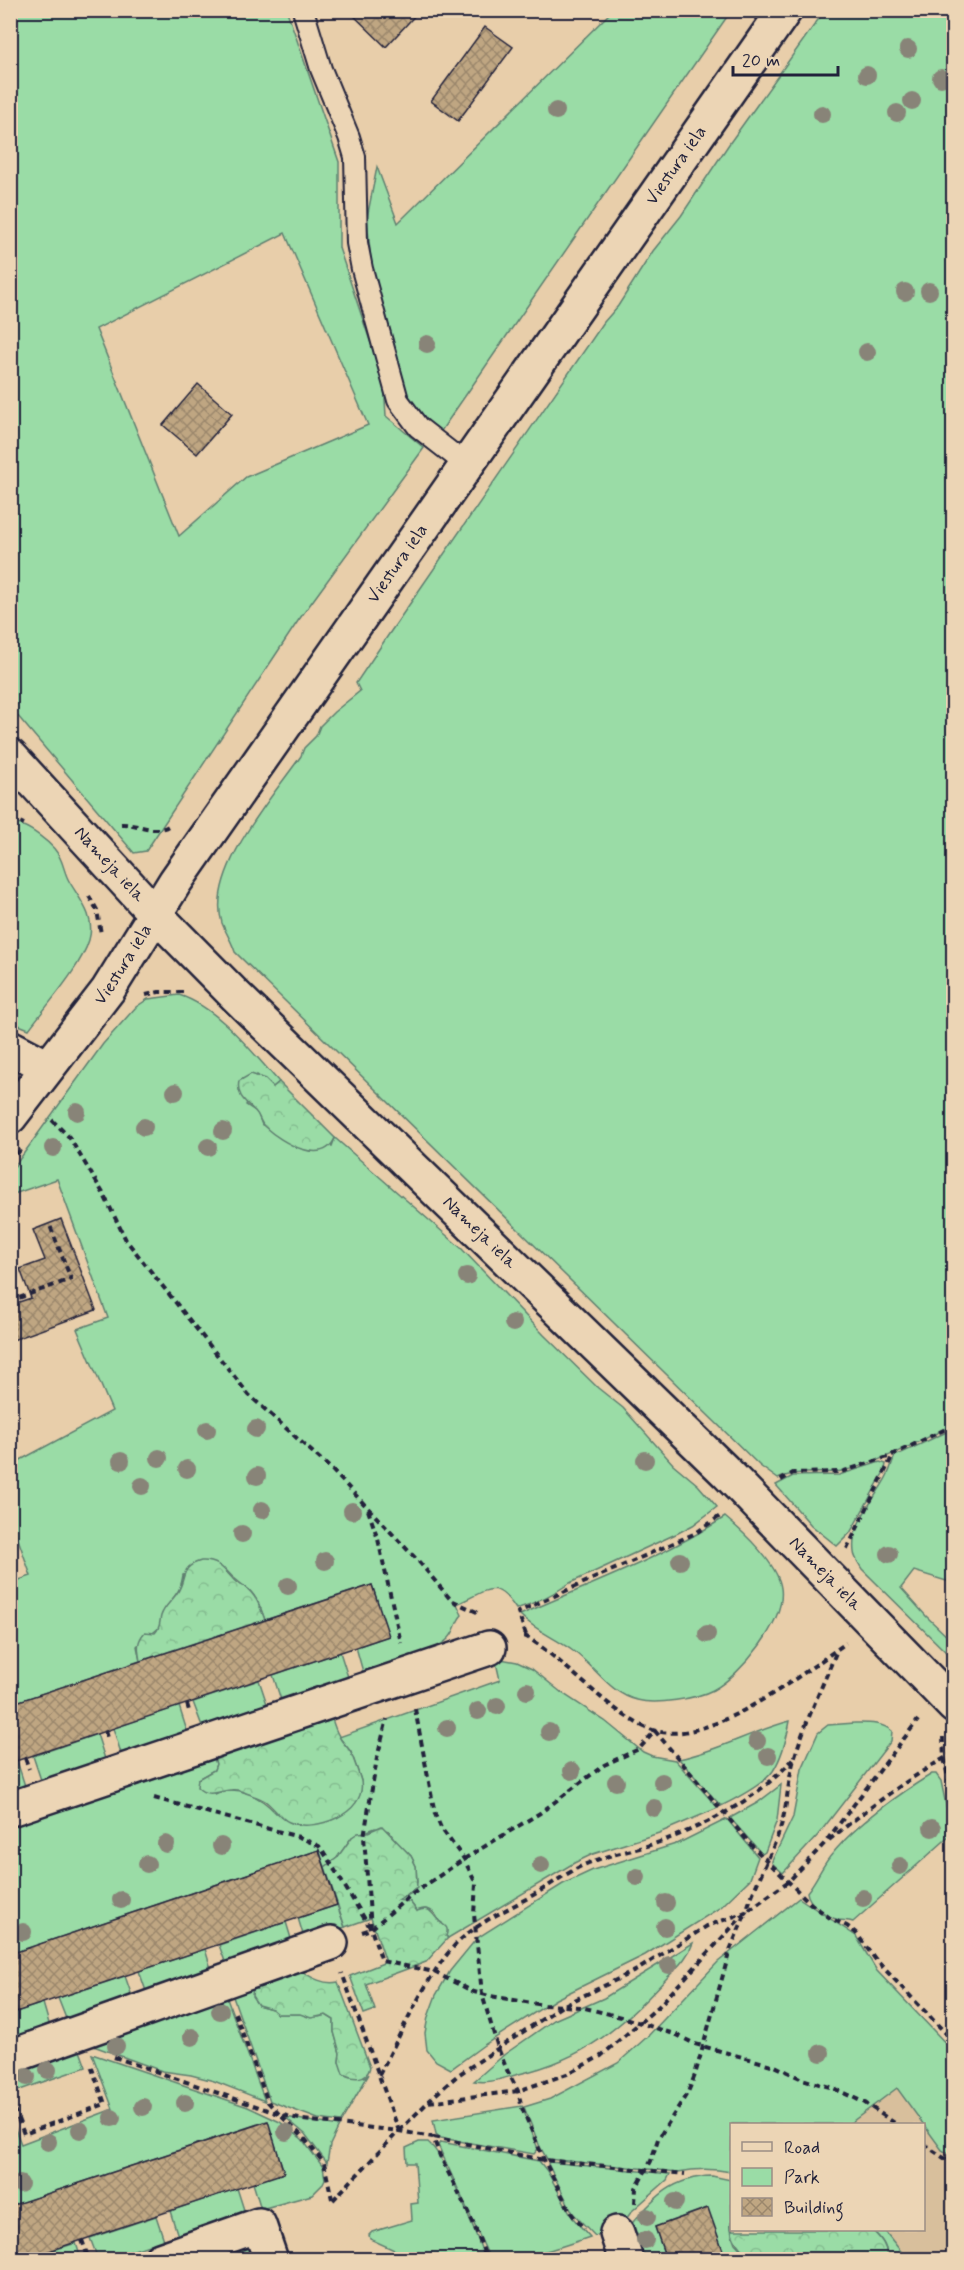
<svg xmlns="http://www.w3.org/2000/svg" width="964" height="2270" font-family="Mynerve,sans-serif">
<style>
.built{fill:#d8bf9c}
.green{fill:#9adca6;stroke:#5e7f70;stroke-width:1.5;fill-rule:evenodd}
.forest{fill:url(#forest-crowns);stroke:#5e7f70;stroke-width:1.5}
.building{fill:url(#building-cross-hatch);stroke:#22223b;stroke-width:1.5}
.lines{fill:none;stroke-linecap:round;stroke-linejoin:round}
.lane-casing{stroke:#22223b;stroke-width:24}
.street-casing{stroke:#22223b;stroke-width:38}
.secondary-casing{stroke:#22223b;stroke-width:38}
.path{stroke:#22223b;stroke-width:4;stroke-dasharray:6 4.5;stroke-linecap:butt}
.lane{stroke:#ecd5b5;stroke-width:20}
.street{stroke:#ecd5b5;stroke-width:33}
.secondary{stroke:#ecd5b5;stroke-width:33}
.tree{fill:#888478}
.labels{text-anchor:middle;dominant-baseline:central;stroke-width:6;stroke-linejoin:round;paint-order:stroke}
.street-label{font-size:18px;fill:#22223b;stroke:#ecd5b5}
</style>
<defs>
<pattern id="forest-crowns" width="20" height="18" patternUnits="userSpaceOnUse" patternTransform="scale(1.5)"><rect width="20" height="18" fill="#9adca6"/><path d="M2 6a3 3 0 1 1 6 0M12 15a3 3 0 1 1 6 0" fill="none" stroke="#84bc90"/></pattern>
<pattern id="building-cross-hatch" width="8" height="8" patternUnits="userSpaceOnUse" patternTransform="scale(1.5)"><rect width="8" height="8" fill="#bfa682"/><path d="M0 0l8 8M0 8l8-8" fill="none" stroke="#9b876c"/></pattern>
</defs>
<rect width="100%" height="100%" fill="#e8ceaa"/>
<filter id="ink" filterUnits="userSpaceOnUse"><feTurbulence type="fractalNoise" baseFrequency=".0167" numOctaves="2"/><feDisplacementMap in="SourceGraphic" scale="12" xChannelSelector="R" yChannelSelector="G"/><feConvolveMatrix kernelMatrix="1 2 1 2 8 2 1 2 1" color-interpolation-filters="sRGB"/></filter>
<g filter="url(#ink)">
<!-- built -->
<path class="built" d="M950,2047L954,2051L953,2259H775L764,2230H924V2124H849Z"/>
<!-- green -->
<g class="green">
<path d="M825,10L953,11L954,1425C918,1441 881,1463 842,1471C820,1475 799,1469 778,1479L760,1466L235,952C232,942 226,933 222,923C206,871 273,796 301,756L304,748L316,736L320,726L334,712L360,691L356,683L389,634L604,322L618,306L653,251L681,216L729,144Z"/>
<path d="M10,11H287L339,162V248L384,383L386,416L424,448L298,621L146,851L134,853L11,708ZM285,233L368,425L246,477L179,536L96,329Z"/>
<path d="M612,11H731L441,431L429,425L406,398L371,262L367,218L377,167L398,223Z"/>
<path d="M11,823C26,823 56,845 61,860C64,867 65,874 69,881C80,900 96,917 89,940C81,967 47,1005 29,1029L11,1022Z"/>
<path d="M179,995C219,1008 252,1052 279,1082L273,1087L257,1075L246,1105L257,1112L262,1125L332,1146L335,1138L461,1248L544,1335L598,1388L623,1408L673,1464L698,1485L717,1507L693,1525L678,1533L570,1583C554,1594 535,1603 516,1609C495,1577 487,1591 457,1604L462,1615C455,1622 456,1632 448,1639C435,1653 383,1665 363,1672L356,1647L388,1636L372,1585L265,1620C261,1609 257,1597 248,1589C238,1581 234,1580 225,1569L183,1575C182,1581 181,1588 177,1593C168,1607 161,1609 160,1627L137,1646L140,1661L11,1704L10,1583L31,1576L11,1519V1465L112,1411L77,1329L108,1318L57,1179L11,1195V1171L103,1044L136,1007L148,999Z"/>
<path d="M953,1429V1583L914,1571L901,1588L926,1616L953,1642V1659L862,1569C859,1564 854,1557 854,1552C850,1522 877,1498 888,1474C891,1468 892,1462 895,1456Z"/>
<path d="M880,1462L886,1464L885,1470L850,1533L837,1546L811,1525L776,1485L793,1476L839,1475Z"/>
<path d="M725,1517C743,1532 778,1564 781,1588C786,1621 741,1675 713,1690C696,1699 656,1705 637,1700C610,1694 595,1666 573,1651C555,1638 536,1631 520,1615C590,1584 662,1558 725,1517Z"/>
<path d="M340,1652L348,1677L281,1700L273,1675Z"/>
<path d="M495,1658L517,1662L532,1669L562,1693L605,1721L643,1752L652,1756L675,1760L718,1808L659,1833L593,1854L574,1863L448,1938L446,1936L442,1923L439,1921C435,1911 428,1906 417,1911L410,1902L398,1900L412,1893L417,1882L416,1866L411,1856L396,1842L389,1831L375,1828L352,1837L337,1858L325,1867L319,1850L11,1954L10,1821L213,1754L216,1764L214,1770L198,1779L215,1794C237,1783 261,1797 276,1813L361,1781L351,1752L339,1737L500,1680Z"/>
<path d="M259,1680L267,1704L202,1726L193,1702Z"/>
<path d="M179,1706L187,1731L121,1753L113,1728Z"/>
<path d="M790,1721C787,1737 782,1757 773,1771C764,1784 735,1799 721,1806L679,1759C718,1751 752,1731 790,1721Z"/>
<path d="M855,1723C867,1723 882,1722 892,1731L891,1741L818,1835L783,1873L772,1863V1861L793,1817L802,1769L818,1733L828,1725Z"/>
<path d="M97,1734L105,1759L41,1780L33,1756Z"/>
<path d="M17,1761L25,1786L11,1791V1763Z"/>
<path d="M932,1774H936L941,1781L952,1834L853,1922C848,1920 844,1921 839,1920C827,1917 808,1904 807,1892C817,1880 822,1865 833,1853C856,1825 900,1793 932,1774Z"/>
<path d="M781,1785L777,1820L765,1852L762,1854L730,1818L757,1803Z"/>
<path d="M727,1819L758,1857L750,1879L721,1907L645,1955L556,1999L484,2045L451,2069L436,2061L427,2050L425,2033L428,2017L436,1995L450,1971L477,1938L563,1884L593,1870L679,1843Z"/>
<path d="M799,1898L856,1936L877,1971L953,2051V2157L942,2150L897,2088L849,2124H732L731,2172C713,2168 697,2168 678,2172L547,2159L540,2147L524,2107L550,2099L618,2063L648,2036L718,1962Z"/>
<path d="M337,1905L345,1927L305,1941L298,1918Z"/>
<path d="M286,1922L293,1945L227,1967L219,1945Z"/>
<path d="M693,1943C688,1958 676,1968 666,1979C622,2027 584,2059 519,2074C503,2078 490,2084 474,2081L505,2054L554,2020L604,1998Z"/>
<path d="M205,1949L212,1972L147,1994L139,1971Z"/>
<path d="M125,1976L133,1999L67,2021L58,1998Z"/>
<path d="M253,1987L255,2001L258,2005L272,2009L278,2014H300L319,2017L326,2015L334,2020V2032L340,2053L339,2062L365,2077L369,2074L341,2122L318,2119L270,2101L232,1994Z"/>
<path d="M226,1996L265,2101L214,2081L191,2075L162,2071L88,2044Z"/>
<path d="M43,2003L50,2027L11,2040L10,2014Z"/>
<path d="M79,2048L86,2067L14,2092L11,2084L10,2072Z"/>
<path d="M92,2054L248,2107L280,2122L302,2139L323,2167L325,2179L322,2185L312,2195L261,2209L253,2183L284,2172L267,2121L11,2206L10,2116L21,2144L113,2109Z"/>
<path d="M522,2106L538,2149L534,2154L441,2138L436,2134L433,2120Z"/>
<path d="M285,2117L339,2126L330,2145L327,2163L305,2134Z"/>
<path d="M419,2142H428C448,2159 476,2233 485,2259H414L370,2239L369,2235L372,2232L412,2220L411,2204L418,2203L415,2163H407L406,2148Z"/>
<path d="M441,2142L539,2161L547,2171L573,2218L590,2237C558,2248 523,2260 490,2259L438,2145Z"/>
<path d="M549,2162L660,2173L670,2174L667,2180L632,2211L620,2227L595,2236L573,2213L548,2164Z"/>
<path d="M712,2176L731,2180L732,2235L735,2243L750,2259H726L707,2208L655,2227L666,2259H635L625,2231C652,2201 670,2177 712,2176Z"/>
<path d="M237,2188L245,2213L178,2236L170,2211Z"/>
<path d="M156,2216L164,2240L107,2259H98L90,2238Z"/>
<path d="M872,2230H884L907,2259H886C889,2248 880,2237 872,2230Z"/>
<path d="M76,2243L81,2259H25Z"/>
<path d="M250,2243L254,2259L203,2260Z"/>
</g>
<!-- forest -->
<g class="forest">
<path d="M251,1074L265,1079L273,1087L279,1082L335,1138C323,1167 281,1142 265,1127C260,1123 260,1116 255,1111C246,1102 236,1096 239,1081Z"/>
<path d="M201,1561C217,1560 223,1568 233,1579C236,1583 241,1585 245,1587C256,1594 261,1609 265,1620L140,1661C138,1649 136,1642 145,1632L155,1633C161,1627 159,1623 161,1616C164,1606 172,1601 177,1593C187,1579 179,1567 201,1561Z"/>
<path d="M331,1715C333,1722 335,1730 339,1736C341,1742 347,1746 350,1751C352,1754 360,1777 361,1781C367,1814 314,1833 289,1822C279,1818 274,1807 265,1801C259,1797 250,1795 244,1792C227,1784 211,1802 197,1787L198,1779L214,1770L216,1764L213,1754Z"/>
<path d="M382,1826L411,1856L416,1866L417,1888L398,1900L410,1902L417,1911C429,1906 431,1912 438,1920C443,1926 450,1925 446,1936L448,1938L426,1962L366,1984L375,2010L364,2014L350,1976L386,1962L371,1918L345,1927L325,1867L337,1858L352,1837L358,1833L368,1832Z"/>
<path d="M300,1970C312,1978 324,1985 338,1982L370,2067C367,2081 353,2079 343,2074L339,2062L340,2053L334,2032V2020L326,2015L311,2018L300,2014H278L272,2009L258,2005L252,1996L253,1987Z"/>
<path d="M731,2221L732,2230H872C880,2238 889,2247 886,2260L750,2259C740,2247 729,2238 731,2221Z"/>
</g>
<!-- building -->
<g class="building">
<path d="M348,10H420L386,47Z"/>
<path d="M485,27L513,47L458,121L431,101Z"/>
<path d="M198,384L232,414L197,454L163,425Z"/>
<path d="M61,1219L96,1310L10,1341V1305L31,1298L20,1269L45,1260L33,1230Z"/>
<path d="M372,1585L389,1636L10,1763V1704Z"/>
<path d="M319,1850L337,1905L10,2014V1954Z"/>
<path d="M268,2121L284,2173L25,2259H10V2206Z"/>
<path d="M708,2208L726,2259H666L655,2227Z"/>
</g>
<g class="lines">
<defs>
<path id="lane" d="M303,10L321,69L349,137L355,157L357,243L362,269L398,400L418,427L468,466"/>
<g id="street">
<path d="M10,1047L48,1067"/>
<path d="M10,1809L489,1648"/>
<path d="M10,2057L331,1943"/>
<path d="M617,2233L626,2260"/>
<path d="M160,2260L259,2225L271,2260"/>
</g>
<g id="secondary">
<path id="s1" d="M10,756L156,915L235,995L727,1473L954,1706"/>
<path id="s2" d="M10,1117L108,990L175,882L785,10"/>
</g>
</defs>
<!-- lane casing -->
<use href="#lane" class="lane-casing"/>
<!-- street casing -->
<use href="#street" class="street-casing"/>
<!-- secondary casing -->
<use href="#secondary" class="secondary-casing"/>
<!-- path -->
<g class="path">
<path d="M10,821H17L24,824"/>
<path d="M121,824C137,823 157,836 171,824"/>
<path d="M89,896L97,910L101,934"/>
<path d="M146,995L159,992H183"/>
<path d="M52,1120L69,1137L103,1193L126,1240L249,1395L329,1467L420,1563L451,1600L481,1614"/>
<path d="M10,1163L21,1149"/>
<path d="M10,1295L16,1299L71,1279L49,1223"/>
<path d="M781,1480L793,1473L841,1472L888,1457L954,1425"/>
<path d="M368,1510L378,1539L401,1643"/>
<path d="M847,1549L894,1453"/>
<path d="M526,1635L518,1612L696,1533L720,1516"/>
<path d="M524,1636C537,1640 584,1683 598,1695C614,1708 636,1726 656,1731C712,1745 802,1674 846,1643"/>
<path d="M187,1704L190,1714"/>
<path d="M415,1709L435,1814L441,1828L464,1859L476,1884L474,1914L482,1994L498,2048L507,2070L518,2091L522,2108L544,2160L571,2213L584,2229"/>
<path d="M105,1731L108,1741"/>
<path d="M943,1737L944,1758L954,1806"/>
<path d="M25,1758L29,1769"/>
<path d="M154,1798L299,1837L319,1846L323,1851L371,1929L382,1961L434,1972L474,1992L490,1996L544,2005L581,2007L625,2018L677,2035L695,2044L775,2066L802,2079L833,2088L865,2103L896,2124"/>
<path d="M829,1840C869,1808 909,1777 954,1753"/>
<path d="M950,1880L954,1857"/>
<path d="M371,1928L364,1837L377,1758L387,1719"/>
<path d="M362,1932L371,1929L411,1895L464,1859L540,1813L604,1765L639,1749L655,1731L751,1845L810,1903L830,1918L847,1926L856,1933L876,1960L954,2042"/>
<path d="M235,2013L268,2102L279,2114L303,2120L399,2131L433,2137L440,2156L473,2222L487,2260"/>
<path d="M114,2057L279,2114L304,2138L324,2163L332,2199"/>
<path d="M379,2075C400,2036 427,1973 458,1942C480,1921 509,1909 535,1894C554,1883 570,1870 591,1862C615,1853 641,1849 665,1840C714,1822 761,1796 795,1757"/>
<path d="M10,2099L24,2134L105,2104L90,2063"/>
<path d="M428,2101L458,2075L562,2006L637,1970L707,1926L746,1912C755,1884 769,1860 779,1832C788,1807 787,1782 795,1756C806,1720 823,1685 837,1650"/>
<path d="M399,2131L428,2102L518,2091L567,2074L601,2056L658,2007L746,1912L789,1881L824,1844L918,1720"/>
<path d="M434,2137L544,2160L685,2174"/>
<path d="M924,2144L954,2165"/>
<path d="M333,2200L399,2131L342,1973"/>
<path d="M635,2203L636,2188L651,2161L658,2139L688,2092L695,2075L730,1950L745,1915"/>
<path d="M82,2240L89,2260"/>
</g>
<!-- lane -->
<use href="#lane" class="lane"/>
<!-- street -->
<use href="#street" class="street"/>
<!-- secondary -->
<use href="#secondary" class="secondary"/>
</g>
<!-- trees -->
<g class="tree">
<circle cx="908" cy="49" r="9"/>
<circle cx="867" cy="75" r="9"/>
<circle cx="941" cy="78" r="9"/>
<circle cx="912" cy="101" r="9"/>
<circle cx="556" cy="111" r="9"/>
<circle cx="897" cy="113" r="9"/>
<circle cx="822" cy="114" r="9"/>
<circle cx="929" cy="291" r="9"/>
<circle cx="905" cy="292" r="9"/>
<circle cx="427" cy="344" r="9"/>
<circle cx="867" cy="352" r="9"/>
<circle cx="175" cy="1092" r="9"/>
<circle cx="77" cy="1112" r="9"/>
<circle cx="144" cy="1127" r="9"/>
<circle cx="223" cy="1131" r="9"/>
<circle cx="208" cy="1147" r="9"/>
<circle cx="53" cy="1148" r="9"/>
<circle cx="467" cy="1276" r="9"/>
<circle cx="513" cy="1323" r="9"/>
<circle cx="256" cy="1429" r="9"/>
<circle cx="207" cy="1430" r="9"/>
<circle cx="159" cy="1458" r="9"/>
<circle cx="645" cy="1460" r="9"/>
<circle cx="121" cy="1461" r="9"/>
<circle cx="187" cy="1469" r="9"/>
<circle cx="257" cy="1476" r="9"/>
<circle cx="142" cy="1486" r="9"/>
<circle cx="262" cy="1510" r="9"/>
<circle cx="352" cy="1511" r="9"/>
<circle cx="242" cy="1534" r="9"/>
<circle cx="889" cy="1554" r="9"/>
<circle cx="325" cy="1561" r="9"/>
<circle cx="680" cy="1561" r="9"/>
<circle cx="288" cy="1586" r="9"/>
<circle cx="707" cy="1634" r="9"/>
<circle cx="527" cy="1691" r="9"/>
<circle cx="497" cy="1706" r="9"/>
<circle cx="478" cy="1711" r="9"/>
<circle cx="447" cy="1728" r="9"/>
<circle cx="549" cy="1732" r="9"/>
<circle cx="757" cy="1741" r="9"/>
<circle cx="768" cy="1756" r="9"/>
<circle cx="572" cy="1771" r="9"/>
<circle cx="616" cy="1782" r="9"/>
<circle cx="662" cy="1782" r="9"/>
<circle cx="654" cy="1808" r="9"/>
<circle cx="932" cy="1828" r="9"/>
<circle cx="166" cy="1844" r="9"/>
<circle cx="221" cy="1846" r="9"/>
<circle cx="147" cy="1864" r="9"/>
<circle cx="541" cy="1865" r="9"/>
<circle cx="900" cy="1866" r="9"/>
<circle cx="637" cy="1877" r="9"/>
<circle cx="863" cy="1898" r="9"/>
<circle cx="121" cy="1900" r="9"/>
<circle cx="666" cy="1903" r="9"/>
<circle cx="665" cy="1927" r="9"/>
<circle cx="23" cy="1932" r="9"/>
<circle cx="669" cy="1965" r="9"/>
<circle cx="220" cy="2011" r="9"/>
<circle cx="192" cy="2037" r="9"/>
<circle cx="116" cy="2046" r="9"/>
<circle cx="821" cy="2053" r="9"/>
<circle cx="48" cy="2070" r="9"/>
<circle cx="27" cy="2077" r="9"/>
<circle cx="185" cy="2103" r="9"/>
<circle cx="143" cy="2107" r="9"/>
<circle cx="112" cy="2118" r="9"/>
<circle cx="80" cy="2130" r="9"/>
<circle cx="286" cy="2132" r="9"/>
<circle cx="48" cy="2142" r="9"/>
<circle cx="20" cy="2184" r="9"/>
<circle cx="675" cy="2202" r="9"/>
<circle cx="647" cy="2217" r="9"/>
<circle cx="645" cy="2240" r="9"/>
</g>
</g>
<g class="labels">
<!-- street labels -->
<g class="street-label">
<text stroke="none"><textPath href="#s2" startOffset="1162">Viestura iela</textPath></text>
<text stroke="none"><textPath href="#s2" startOffset="676">Viestura iela</textPath></text>
<text stroke="none"><textPath href="#s1" startOffset="147">Nameja iela</textPath></text>
<text stroke="none"><textPath href="#s2" startOffset="190">Viestura iela</textPath></text>
<text stroke="none"><textPath href="#s1" startOffset="669">Nameja iela</textPath></text>
<text stroke="none"><textPath href="#s1" startOffset="1155">Nameja iela</textPath></text>
</g>
</g>
<!-- margin -->
<rect width="964" height="2270" fill="none" stroke="#ecd5b5" stroke-width="36"/>
<rect x="18" y="18" width="928" height="2234" fill="none" stroke="#22223b" stroke-width="2" filter="url(#ink)"/>
<!-- legend -->
<rect x="730" y="2123" width="195" height="108" fill="#ecd5b5" stroke="#9b8d84" stroke-width="1.5"/>
<rect x="742" y="2142" width="30" height="9" fill="#ecd5b5" stroke="#9b8d84" stroke-width="1.5"/>
<text x="784" y="2153" font-size="18" fill="#22223b">Road</text>
<rect x="742" y="2168" width="30" height="18" fill="#9adca6" stroke="#9b8d84" stroke-width="1.5"/>
<text x="784" y="2183" font-size="18" fill="#22223b">Park</text>
<rect x="742" y="2198" width="30" height="18" fill="url(#building-cross-hatch)" stroke="#9b8d84" stroke-width="1.5"/>
<text x="784" y="2213" font-size="18" fill="#22223b">Building</text>
<!-- scale -->
<path d="M733 66v9h105v-9" fill="none" stroke="#22223b" stroke-width="3"/>
<text x="742" y="66" font-size="18" fill="#22223b" stroke="#ecd5b5" stroke-width="4.5" paint-order="stroke">20 m</text>
</svg>
